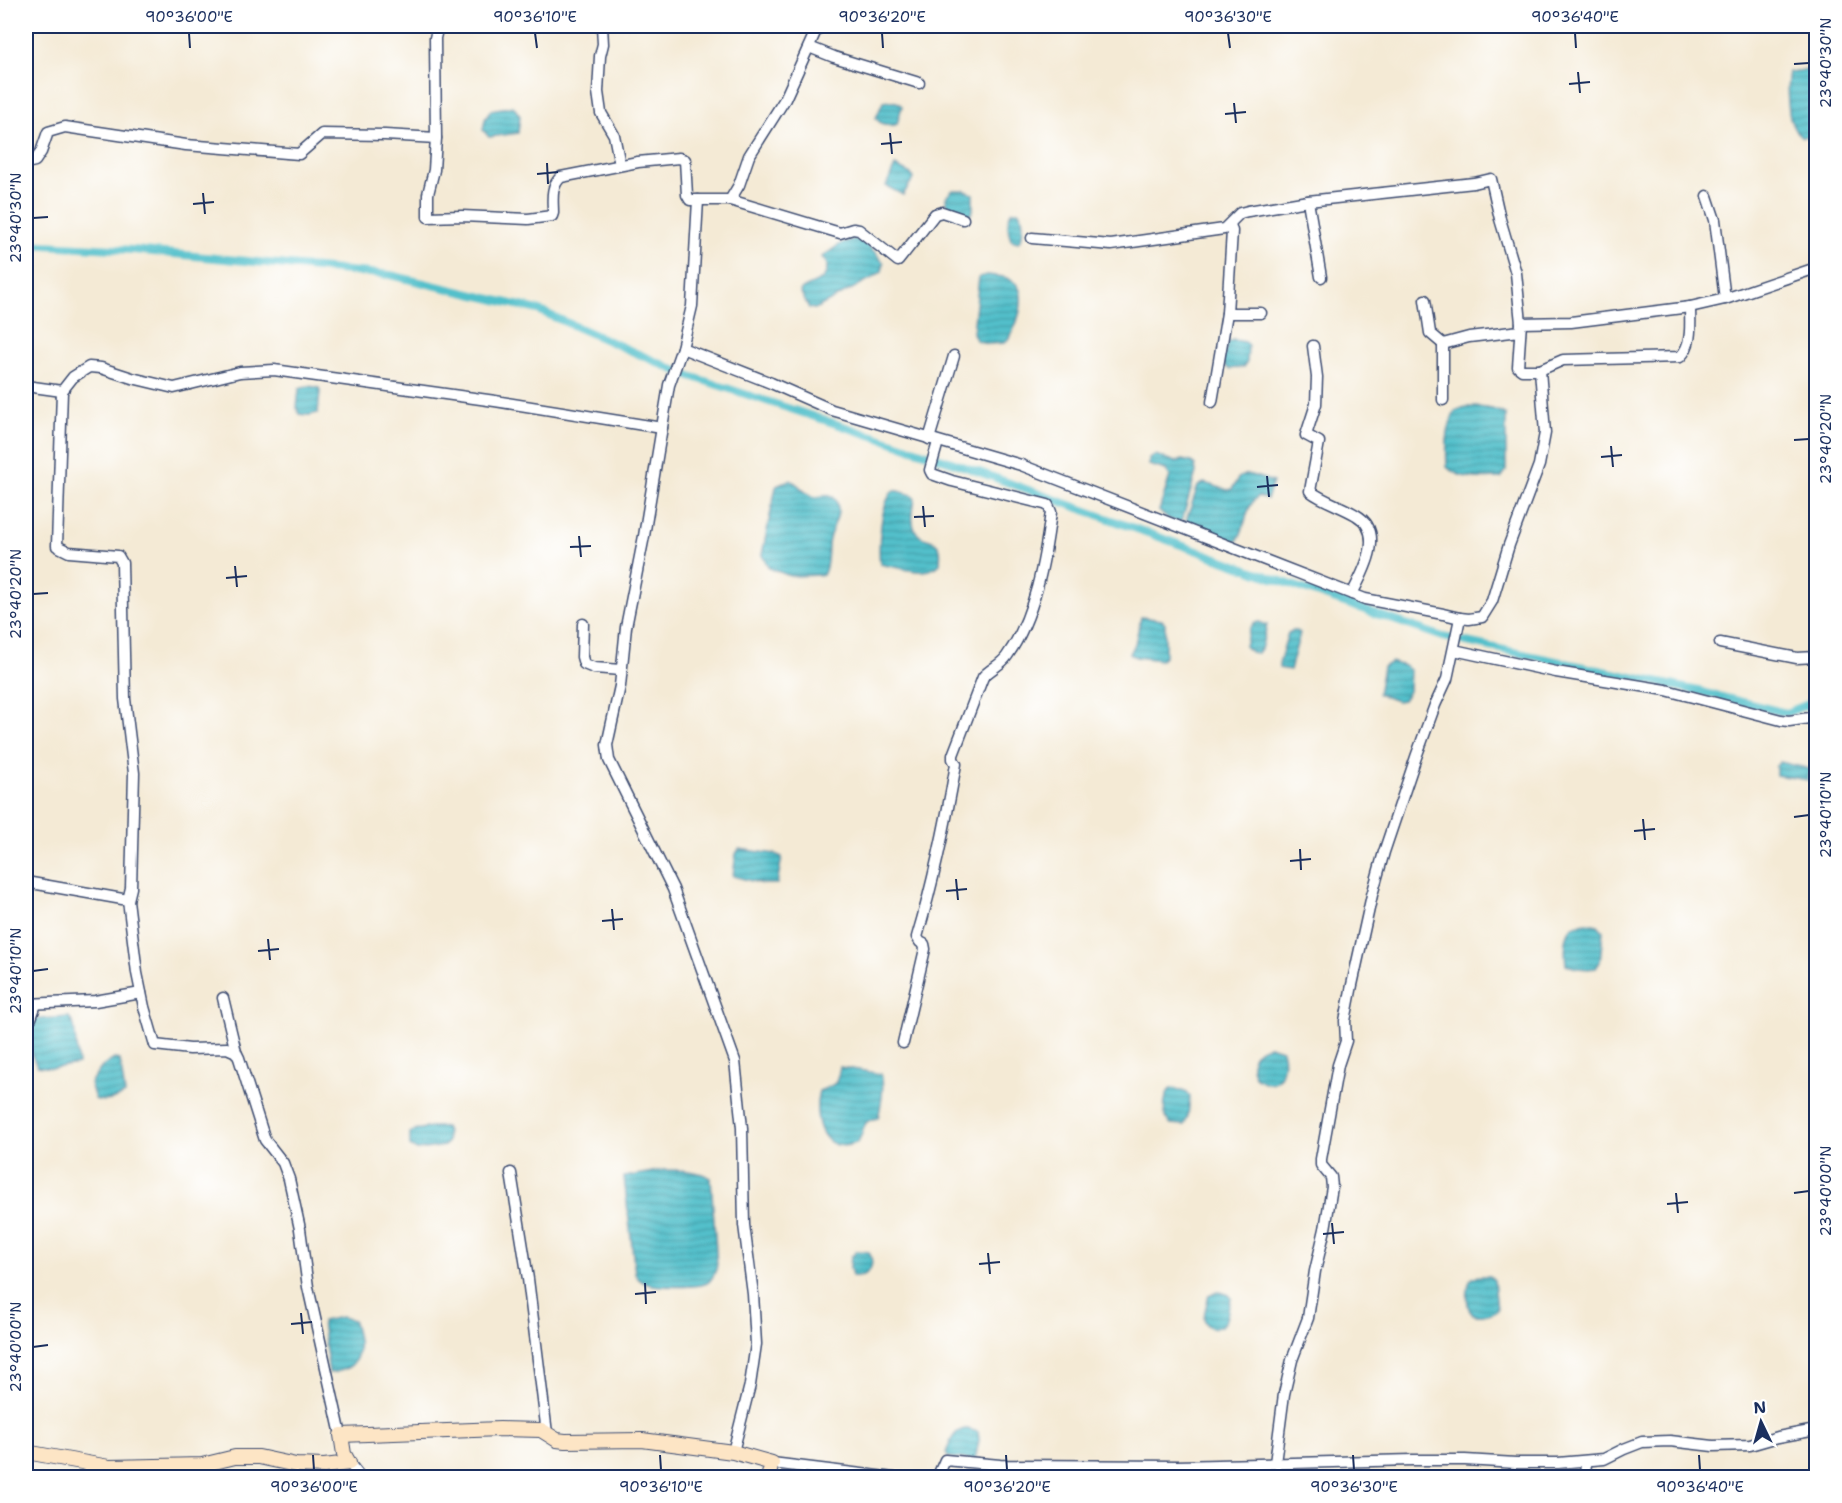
<svg xmlns="http://www.w3.org/2000/svg" width="1842" height="1503" font-family="'Shantell Sans',sans-serif">
<style>
.water{fill:url(#water-rules);stroke:#377894;stroke-width:1.5}
.lines{fill:none;stroke-linecap:round;stroke-linejoin:round}
.canal{stroke:#53c0cb;stroke-width:8}
.street-casing{stroke:#3c4b70;stroke-width:13}
.secondary-casing{stroke:#3c4b70;stroke-width:16}
.street{stroke:#fff;stroke-width:10}
.secondary{stroke:#fde5c5;stroke-width:14}
.ticks{fill:none;stroke:#1b2f5e;stroke-width:2}
.neatline{fill:none;stroke:#1b2f5e;stroke-width:2}
.ticks-label{font-size:15px;text-anchor:middle;fill:#1b2f5e}
</style>
<defs>
<pattern id="water-rules" width="6" height="5" patternUnits="userSpaceOnUse" patternTransform="scale(1.5)"><rect width="6" height="5" fill="#53c0cb"/><path d="M0 2.5h6" fill="none" stroke="#449ca8"/></pattern>
</defs>
<rect width="100%" height="100%" fill="#fff"/>
<filter id="ink" filterUnits="userSpaceOnUse"><feTurbulence type="fractalNoise" baseFrequency=".0167" numOctaves="2"/><feDisplacementMap in="SourceGraphic" scale="12" xChannelSelector="R" yChannelSelector="G"/><feConvolveMatrix kernelMatrix="1 2 1 2 8 2 1 2 1" color-interpolation-filters="sRGB"/></filter>
<filter id="wash" filterUnits="userSpaceOnUse"><feTurbulence type="fractalNoise" baseFrequency=".008" numOctaves="4" result="noise"/><feDisplacementMap in="SourceGraphic" scale="24" xChannelSelector="R" yChannelSelector="G"/><feGaussianBlur stdDeviation="1.35" result="paint"/><feColorMatrix in="noise" values="0 0 0 0 0 0 0 0 0 0 0 0 0 0 0 0 0 1.4 0 .05"/><feComposite in="paint" operator="in"/></filter>
<g filter="url(#wash)">
<rect width="100%" height="100%" fill="#f4ead5"/>
<!-- water -->
<g class="water">
<path d="M1816,69V135L1802,137C1802,137 1796,131 1795,130C1787,118 1786,86 1789,72Z"/>
<path d="M887,101L897,102L902,106L897,124C890,128 880,124 876,118L883,102Z"/>
<path d="M513,106L520,116L518,133L489,137L483,130L485,119L491,110Z"/>
<path d="M895,166L911,174L913,179L903,195L886,186Z"/>
<path d="M953,190H964L973,194V210L969,217L961,215L946,204V197Z"/>
<path d="M1012,211H1019C1025,219 1023,231 1021,240L1018,242L1011,240C1008,231 1006,219 1012,211Z"/>
<path d="M853,239C867,240 875,253 884,263L882,271L876,276L815,309L809,308L800,291C811,281 828,285 827,264L822,257L842,243Z"/>
<path d="M987,275C996,276 1007,276 1014,282C1030,294 1016,331 1005,343L988,344L976,340L973,333L979,277Z"/>
<path d="M1233,340L1245,342L1248,346L1247,362L1244,367L1229,369L1224,365L1223,359L1228,342Z"/>
<path d="M309,386L319,388L320,391L318,413L309,415L299,414L297,408L299,389Z"/>
<path d="M1465,407C1478,407 1494,407 1506,415V471L1501,478C1484,479 1459,480 1447,467C1446,448 1446,429 1455,411Z"/>
<path d="M1155,455L1176,462L1182,460L1191,462L1195,465L1196,472L1182,521C1174,523 1164,517 1159,511L1170,476L1166,470L1149,465V458Z"/>
<path d="M1248,474L1273,482L1267,499L1258,496C1244,508 1247,527 1237,541H1230L1186,521L1198,486L1204,483L1228,490L1232,489L1239,477Z"/>
<path d="M790,480C800,484 803,493 812,496C819,499 828,492 834,498C837,501 838,508 838,512C837,521 831,530 829,539C826,551 830,563 823,575L790,576L769,568L762,555L776,487L781,483Z"/>
<path d="M894,490L912,495L915,498C913,510 909,527 920,536C927,541 937,539 940,549C941,553 940,560 940,564C927,578 897,567 880,564C878,546 880,503 894,490Z"/>
<path d="M1141,617L1162,620L1165,623V655L1161,660L1136,657L1130,654L1135,644Z"/>
<path d="M1259,622L1267,625L1261,649L1257,653L1251,652L1245,646C1248,636 1247,624 1259,622Z"/>
<path d="M1292,631H1297L1300,633L1290,670L1279,668V663L1288,633Z"/>
<path d="M1391,662L1404,666L1410,670L1409,691L1403,700L1397,701L1378,694L1383,667Z"/>
<path d="M1780,762L1810,769L1808,780L1776,775V766Z"/>
<path d="M739,849L775,854L782,857L777,884H763L733,876L736,854Z"/>
<path d="M1587,923L1598,925L1603,931L1600,962L1596,968C1585,970 1577,968 1566,965C1565,955 1564,933 1573,927C1577,924 1582,924 1587,923Z"/>
<path d="M69,1017L74,1026L78,1064L53,1068L37,1066L33,1058L27,1026L31,1020Z"/>
<path d="M1269,1046L1282,1050C1288,1071 1277,1094 1255,1077C1248,1061 1253,1049 1269,1046Z"/>
<path d="M114,1059L120,1060L125,1094C116,1099 104,1103 95,1099L90,1083L102,1067Z"/>
<path d="M840,1067L881,1074C885,1087 881,1105 878,1118C860,1121 866,1128 858,1142C822,1158 812,1118 819,1091C837,1083 836,1087 840,1067Z"/>
<path d="M1174,1088L1187,1093L1190,1096L1188,1116L1184,1125L1170,1124C1162,1115 1163,1099 1170,1089Z"/>
<path d="M431,1127H445L447,1132V1142L444,1146L417,1150L410,1146V1133L416,1130Z"/>
<path d="M664,1170C680,1170 697,1170 711,1178L717,1266C715,1272 713,1280 707,1283C697,1288 655,1287 645,1283C639,1280 637,1278 635,1273L624,1177Z"/>
<path d="M857,1251L869,1252C876,1266 869,1278 852,1276L850,1267L851,1257Z"/>
<path d="M1490,1276L1494,1280L1497,1310C1491,1314 1475,1319 1470,1311C1466,1305 1467,1283 1472,1278C1476,1275 1485,1276 1490,1276Z"/>
<path d="M1217,1291L1229,1295L1231,1298L1226,1319L1221,1327C1195,1331 1206,1310 1209,1295Z"/>
<path d="M341,1317L353,1320C362,1347 363,1370 329,1373L322,1321Z"/>
<path d="M967,1429L978,1432L979,1440L975,1460L948,1457L946,1453C951,1441 953,1430 967,1429Z"/>
</g>
<g class="lines">
<!-- canal -->
<path class="canal" d="M26,244L133,250L390,275L538,310L684,374L946,460L1275,579L1443,637L1694,690L1786,713L1816,701"/>
</g>
</g>
<g filter="url(#ink)">
<g class="lines">
<defs>
<g id="street">
<path d="M438,26L435,38L436,138L434,170L428,194V217L462,216L528,219L552,216L553,213C553,200 550,187 561,177L638,162L679,158L685,160L687,195L690,200H730L739,185L749,156L785,99L818,26"/>
<path d="M602,26L603,44L600,56L598,92L601,113L614,135L620,165"/>
<path d="M809,47L834,57L919,83"/>
<path d="M26,163L35,161L41,152L48,132L65,127L186,145L299,154L322,134L385,135L436,138"/>
<path d="M1707,196L1715,220L1725,299"/>
<path d="M698,200L692,306L682,348L771,383L832,410L1021,465L1365,599L1443,614L1460,618L1469,619L1482,617L1492,601L1509,545L1539,465L1545,433L1540,370H1522L1518,367L1521,323"/>
<path d="M730,200L840,233L853,229L859,230L898,261L935,214L942,212L963,219"/>
<path d="M1308,201L1321,277"/>
<path d="M1230,224L1232,231L1227,313H1261"/>
<path d="M1032,238L1111,245L1224,229L1240,213L1248,211L1308,201L1474,183L1491,179L1500,219L1516,273L1521,323L1571,322L1690,307L1725,299L1816,268"/>
<path d="M1425,300L1430,333L1443,344L1469,337L1520,331"/>
<path d="M1443,344V400"/>
<path d="M1313,346L1317,377L1316,404L1306,435L1319,442L1310,491C1323,501 1341,506 1356,515C1386,532 1364,571 1352,594"/>
<path d="M682,348L669,385L644,536L626,627L620,686L607,745L609,760L673,889L735,1061L742,1128L744,1225L753,1294L756,1344L750,1385L733,1452"/>
<path d="M1540,370L1563,360L1680,357C1693,345 1690,323 1690,307"/>
<path d="M26,386L62,391L73,377L89,367L101,368L132,378L174,388L240,372L274,370L495,401L662,428"/>
<path d="M62,391L57,546L69,552L118,556L122,563L125,699L134,773L131,888L128,900"/>
<path d="M1212,402L1227,313"/>
<path d="M929,439L954,356"/>
<path d="M583,624L582,657L584,664L594,668L621,670"/>
<path d="M1720,643L1797,658L1816,657"/>
<path d="M1454,650L1556,672L1666,690L1781,720L1789,721L1816,717"/>
<path d="M26,882L128,900L137,973L144,1007L155,1045L190,1049L227,1048L236,1052L239,1058L265,1140L283,1163L289,1179L300,1229L308,1287L341,1435"/>
<path d="M223,998L236,1052"/>
<path d="M26,1004L95,1001L141,993"/>
<path d="M26,1021L31,1018L36,1004"/>
<path d="M903,1043L925,949L924,944L920,942L917,937C934,880 946,822 956,764L953,759V755L983,677C990,669 1001,665 1007,656C1035,617 1045,559 1051,512L1048,505L952,481L932,474L930,470L938,442"/>
<path d="M511,1173L528,1279L547,1433"/>
<path d="M349,1463L361,1478"/>
<path d="M772,1463L894,1478"/>
<path d="M1275,1463L1284,1394L1292,1360L1308,1318L1315,1271L1325,1229L1332,1187L1331,1177L1321,1165V1159L1338,1065L1346,1041L1345,1021L1352,985L1372,895L1384,852L1416,757L1435,705L1447,679L1460,618"/>
<path d="M937,1478L945,1460L1000,1465L1177,1466L1413,1460H1465L1516,1463H1558L1604,1459L1624,1449L1642,1442L1670,1441L1713,1446L1750,1445L1778,1437L1816,1430"/>
<path d="M1585,1478L1586,1461"/>
</g>
<path id="secondary" d="M26,1452L109,1467L202,1465L235,1457H259L296,1465L324,1466L349,1463L344,1454L341,1435L500,1429L541,1430L557,1440L565,1441L642,1440L733,1452L772,1463L768,1478"/>
</defs>
<!-- street casing -->
<use href="#street" class="street-casing"/>
<!-- secondary casing -->
<use href="#secondary" class="secondary-casing"/>
<!-- street -->
<use href="#street" class="street"/>
<!-- secondary -->
<use href="#secondary" class="secondary"/>
</g>
</g>
<!-- ticks -->
<path class="ticks" d="M189,33L190,48M535,33L537,48M882,33L883,48M1228,33L1230,48M1575,33L1576,48M1794,64L1809,63M1578,72L1580,93M1569,84L1590,82M1234,103L1236,123M1225,114L1246,112M890,133L892,154M881,144L902,142M547,163L548,184M537,174L558,172M203,193L205,214M193,204L214,202M33,218L48,217M1794,440L1809,439M1611,446L1613,467M1601,457L1622,455M1267,476L1269,497M1257,487L1278,485M923,506L925,527M914,517L934,516M579,536L581,557M570,547L591,546M235,566L237,587M226,578L247,576M33,594L48,593M1794,817L1809,815M1643,819L1645,840M1634,831L1655,829M1300,849L1301,870M1290,861L1311,859M956,879L958,900M946,891L967,889M612,909L614,930M602,921L623,919M268,939L270,960M258,951L279,949M33,971L48,969M1676,1193L1678,1213M1794,1193L1809,1191M1667,1204L1688,1202M1332,1223L1334,1244M1323,1234L1344,1232M988,1253L990,1274M979,1264L1000,1262M645,1283L646,1304M635,1294L656,1292M301,1313L303,1334M291,1324L312,1322M33,1347L48,1345M313,1455L314,1470M660,1455L661,1470M1006,1455L1007,1470M1353,1455L1354,1470M1699,1455L1700,1470"/>
<!-- margin -->
<rect width="1842" height="1503" fill="none" stroke="#fff" stroke-width="66"/>
<!-- north arrow -->
<g transform="translate(1761 1422) rotate(355)" stroke="#ffffff" stroke-width="4.5" paint-order="stroke">
<path d="M0-4.5L10 22L0 15L-10 22Z" fill="#1b2f5e"/>
<text y="-9" font-size="16" font-weight="bold" text-anchor="middle" fill="#1b2f5e">N</text>
</g>
<rect x="33" y="33" width="1776" height="1437" class="neatline"/>
<g class="ticks-label">
<text x="189" y="22">90°36'00"E</text>
<text x="535" y="22">90°36'10"E</text>
<text x="882" y="22">90°36'20"E</text>
<text x="1228" y="22">90°36'30"E</text>
<text x="1575" y="22">90°36'40"E</text>
<text transform="translate(1826 63) rotate(-90)" y="5">23°40'30"N</text>
<text transform="translate(16 218) rotate(-90)" y="5">23°40'30"N</text>
<text transform="translate(1826 439) rotate(-90)" y="5">23°40'20"N</text>
<text transform="translate(16 594) rotate(-90)" y="5">23°40'20"N</text>
<text transform="translate(1826 815) rotate(-90)" y="5">23°40'10"N</text>
<text transform="translate(16 971) rotate(-90)" y="5">23°40'10"N</text>
<text transform="translate(1826 1191) rotate(-90)" y="5">23°40'00"N</text>
<text transform="translate(16 1347) rotate(-90)" y="5">23°40'00"N</text>
<text x="314" y="1492">90°36'00"E</text>
<text x="661" y="1492">90°36'10"E</text>
<text x="1007" y="1492">90°36'20"E</text>
<text x="1354" y="1492">90°36'30"E</text>
<text x="1700" y="1492">90°36'40"E</text>
</g>
</svg>
